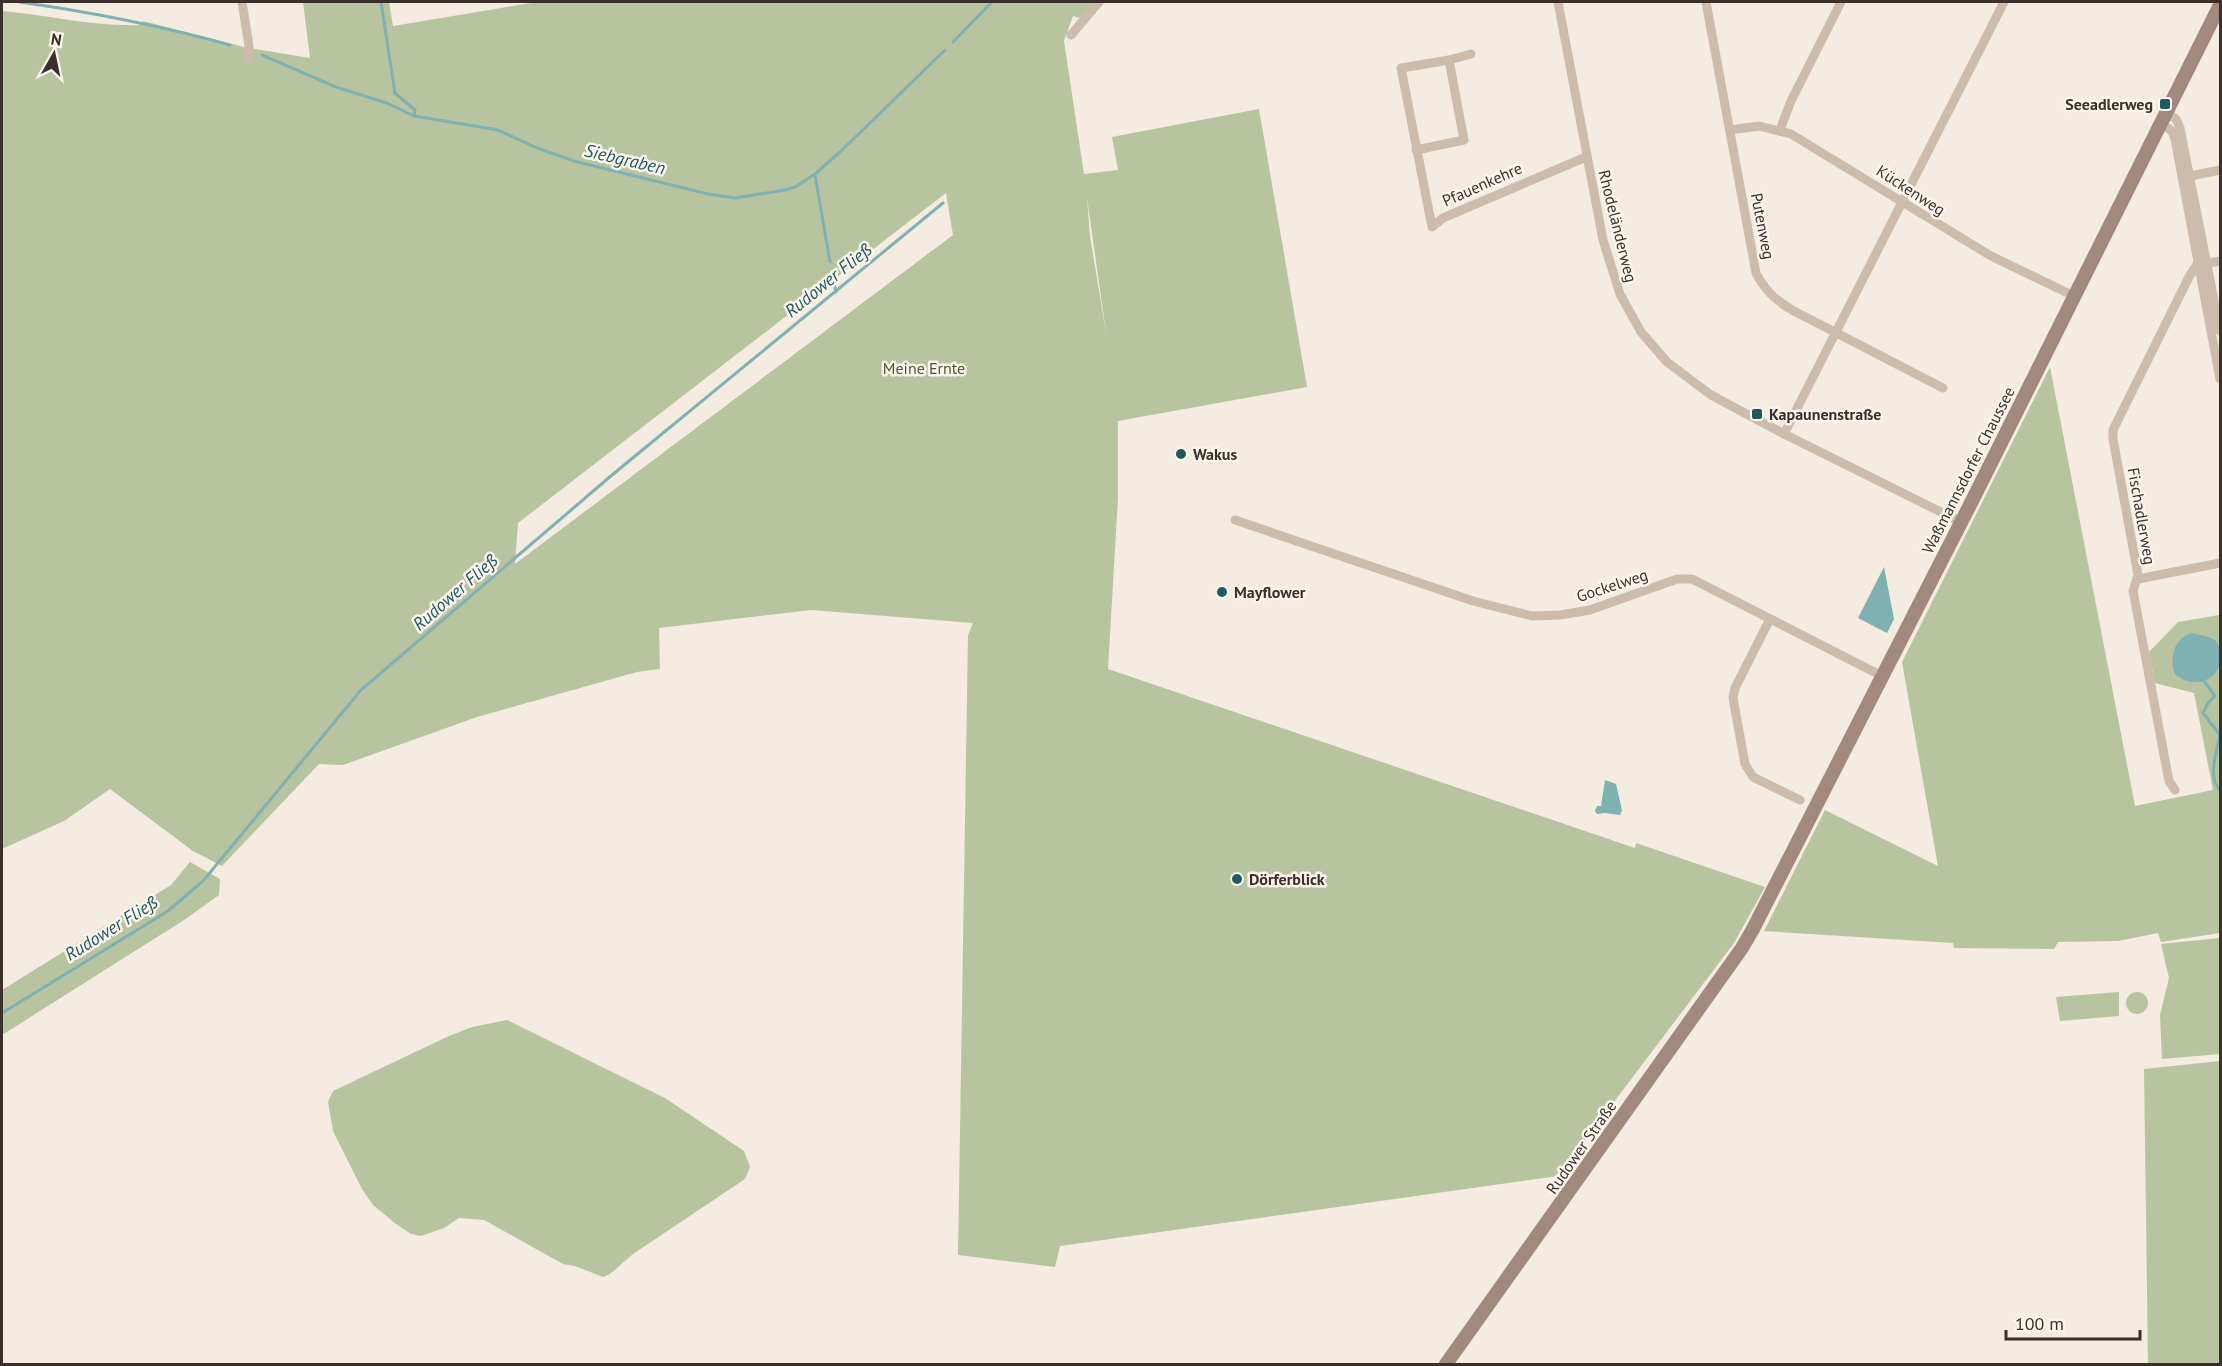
<svg xmlns="http://www.w3.org/2000/svg" width="2222" height="1366" font-family="'PT Sans',sans-serif">
<style>
.green{fill:#b8c4a0;fill-rule:evenodd}
.water{fill:#7fb0b2}
.lines{fill:none;stroke-linecap:round;stroke-linejoin:round}
.stream{stroke:#7fb0b2;stroke-width:3}
.street{stroke:#cdbbac;stroke-width:9}
.secondary{stroke:#a18a7d;stroke-width:14}
.poi-dot{fill:#1f5a5e;stroke:#fbf5ee;stroke-width:2}
.labels{text-anchor:middle;dominant-baseline:central;stroke-width:5;stroke-linejoin:round;paint-order:stroke}
.poi-label{font-size:16px;font-weight:bold;fill:#3b302b;stroke:#fbf5ee;text-anchor:start}
.street-label{font-size:16px;fill:#3b302b;stroke:#fbf5ee}
.park-label{font-size:16px;fill:#4a5a2e;stroke:#fbf5ee}
.water-label{font-size:18px;font-style:italic;fill:#1f5a5e;stroke:#fbf5ee}
</style>
<rect width="100%" height="100%" fill="#f4ebe1"/>
<!-- green -->
<g class="green">
<path d="M303,2H389L393,26L537,2H1096L1082,19L1073,16L1064,41L1084,174L1118,170L1112,137L1259,109L1307,387L1118,421V498L1108,669L1635,848L1636,843L1765,887L1734,943L1558,1176L1060,1246L1055,1267L958,1255L968,635L973,623L811,610L659,628L660,669L637,672L477,717L343,765L319,764L222,866L193,851L110,789L64,821L2,849V11C48,15 94,27 141,25L143,21L244,47L310,58ZM946,193L953,235L515,564L518,523ZM1087,198L1107,339L1090,236Z"/>
<path d="M2050,367L2135,806L2213,790L2194,693L2155,683L2149,652L2178,622L2219,615L2220,616V933L2161,942L2158,933L2118,941L2058,942L2054,949L1954,948L1953,943L1764,931L1825,810L1938,866L1902,662Z"/>
<path d="M190,862L220,879L219,895L184,920L2,1035V990L171,885Z"/>
<path d="M2220,938V1054L2162,1059L2160,1015L2169,978L2161,944Z"/>
<path d="M2119,992V1016L2060,1021L2056,997Z"/>
<circle cx="2137" cy="1003" r="11"/>
<path d="M507,1020L665,1098L744,1151L750,1167L745,1179L633,1254L610,1274L603,1277L575,1266L563,1264L484,1220L459,1218L444,1228L421,1236L411,1234L396,1224L373,1205L362,1189L333,1131L328,1102L333,1091L449,1036L472,1027Z"/>
<path d="M2220,1061V1364H2148L2144,1069Z"/>
</g>
<!-- water -->
<g class="water">
<path d="M1884,567L1894,619L1887,633L1858,618Z"/>
<path d="M2192,633C2199,635 2209,636 2215,640C2220,645 2220,651 2220,658C2220,683 2190,689 2175,674C2169,658 2174,638 2192,633Z"/>
<path d="M1605,780L1616,784L1622,810L1620,815L1605,813L1597,814L1595,811L1597,806H1601Z"/>
</g>
<g class="lines">
<!-- stream -->
<g class="stream">
<path d="M19,2C91,12 161,26 230,45"/>
<path d="M381,2L395,93L415,110L414,116"/>
<path d="M953,42L992,2"/>
<path d="M262,55L336,87L387,103L414,116L498,130L537,148L574,161L708,194L735,198L785,190L795,187L815,174L840,152L945,50"/>
<path d="M815,175L830,262"/>
<path d="M834,283L836,292"/>
<path d="M2204,681L2215,696L2208,703L2203,713L2220,735C2217,751 2207,778 2220,790"/>
<path d="M2,1013L168,911L203,881L361,690L612,475L943,203"/>
</g>
<!-- street -->
<g class="street">
<path d="M242,2L249,46L248,57"/>
<path d="M1558,2L1603,240L1620,294L1641,332L1667,362L1711,395L1784,434L1961,522"/>
<path d="M1706,2L1756,273C1765,290 1775,300 1792,310L1943,388"/>
<path d="M1071,35L1099,2"/>
<path d="M1449,60L1471,54"/>
<path d="M2167,113L2176,119L2180,128L2220,331"/>
<path d="M2162,124L2172,131L2175,139L2220,379"/>
<path d="M1730,130L1759,126L1791,134L1991,256L2074,296"/>
<path d="M1780,130L1791,101L1841,2"/>
<path d="M1416,150L1464,140L1449,60L1401,68L1432,227L1443,218L1586,157"/>
<path d="M2190,176L2220,170"/>
<path d="M2208,263L2220,261"/>
<path d="M1784,434L2004,2"/>
<path d="M1235,520L1473,601L1532,616L1560,615L1590,610L1677,579H1692L1882,676"/>
<path d="M2138,579L2220,563"/>
<path d="M1770,619L1735,688L1733,698L1745,764L1753,777L1800,800"/>
<path d="M2175,790L2169,781L2133,591L2138,575L2113,439V430L2189,277L2198,263"/>
</g>
<!-- secondary -->
<path class="secondary" d="M1446,1364L1742,948L1753,929L1971,503L2220,5"/>
</g>
<!-- markers -->
<g class="poi-dot">
<rect x="2159" y="98" width="12" height="12" rx="3"/>
<rect x="1751" y="408" width="12" height="12" rx="3"/>
<circle cx="1181" cy="454" r="6"/>
<circle cx="1222" cy="592" r="6"/>
<circle cx="1237" cy="879" r="6"/>
</g>
<g class="labels">
<!-- poi labels -->
<g class="poi-label">
<text x="2153" y="104" text-anchor="end">Seeadlerweg</text>
<text x="1769" y="414">Kapaunenstraße</text>
<text x="1193" y="454">Wakus</text>
<text x="1234" y="592">Mayflower</text>
<text x="1249" y="879">Dörferblick</text>
</g>
<!-- street labels -->
<g class="street-label">
<text transform="translate(1482 184) rotate(-24)">Pfauenkehre</text>
<text transform="translate(1911 190) rotate(33)">Kückenweg</text>
<text transform="translate(1618 226) rotate(76)">Rhodeländerweg</text>
<text transform="translate(1763 226) rotate(79)">Putenweg</text>
<text transform="translate(1968 470) rotate(-63)">Waßmannsdorfer Chaussee</text>
<text transform="translate(2142 516) rotate(80)">Fischadlerweg</text>
<text transform="translate(1612 585) rotate(-18)">Gockelweg</text>
<text transform="translate(1581 1147) rotate(-55)">Rudower Straße</text>
</g>
<!-- park labels -->
<g class="park-label">
<text x="924" y="368">Meine Ernte</text>
</g>
<!-- water labels -->
<g class="water-label">
<text transform="translate(625 159) rotate(13)">Siebgraben</text>
<text transform="translate(828 280) rotate(-39)">Rudower Fließ</text>
<text transform="translate(455 592) rotate(-41)">Rudower Fließ</text>
<text transform="translate(111 928) rotate(-32)">Rudower Fließ</text>
</g>
</g>
<!-- border -->
<rect width="2222" height="1366" fill="none" stroke="#3b302b" stroke-width="6"/>
<!-- north arrow -->
<g transform="translate(54 54) rotate(9)" stroke="#fbf5ee" stroke-width="4.5" paint-order="stroke">
<path d="M0-4.5L10 22L0 15L-10 22Z" fill="#3b302b"/>
<text y="-9" font-size="16" font-weight="bold" text-anchor="middle" fill="#3b302b">N</text>
</g>
<!-- scale -->
<path d="M2006 1330v9h134v-9" fill="none" stroke="#3b302b" stroke-width="3"/>
<text x="2015" y="1330" font-size="18" fill="#3b302b" stroke="#fbf5ee" stroke-width="4.5" paint-order="stroke">100 m</text>
</svg>
